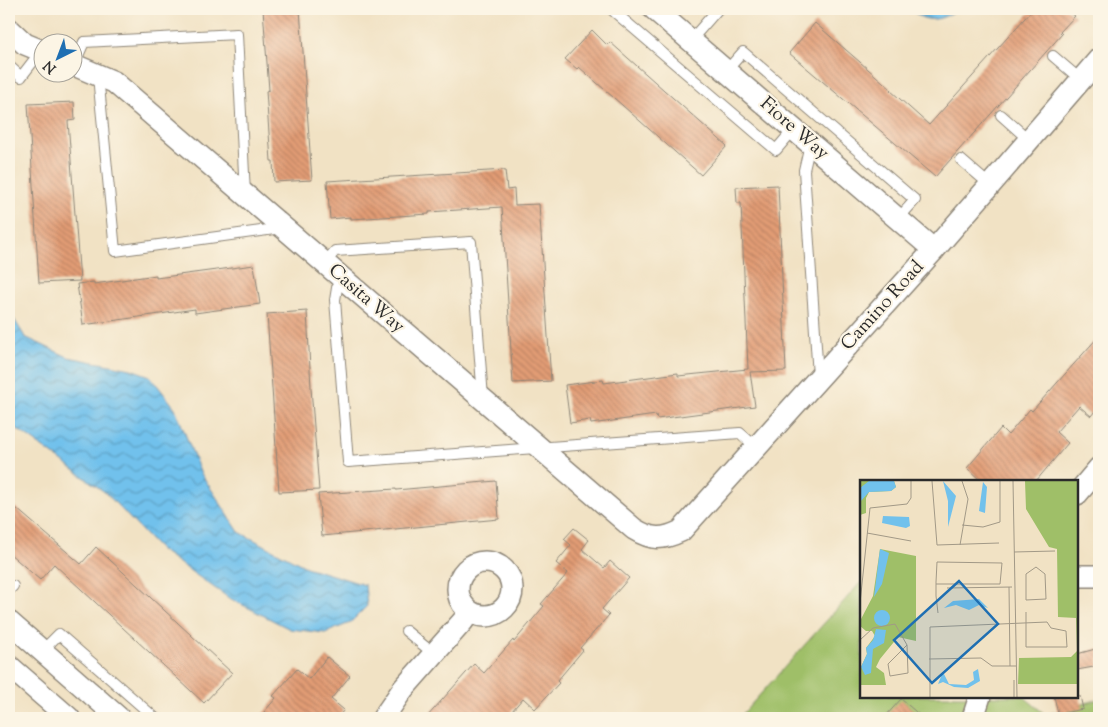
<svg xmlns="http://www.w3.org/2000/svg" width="1108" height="727" font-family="'Sorts Mill Goudy',serif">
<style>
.grass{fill:#9fbf68;stroke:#65754a}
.water{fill:url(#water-waves);stroke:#4e768c}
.building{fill:url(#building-back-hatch)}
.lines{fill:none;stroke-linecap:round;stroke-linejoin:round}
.service-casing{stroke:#8e8678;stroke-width:12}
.minor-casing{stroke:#8e8678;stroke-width:24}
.service{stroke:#fff;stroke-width:10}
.minor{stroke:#fff;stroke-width:21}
.labels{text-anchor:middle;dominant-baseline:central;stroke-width:4.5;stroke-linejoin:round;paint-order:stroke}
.street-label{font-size:19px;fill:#2b2b2b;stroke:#fcf5e5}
.inset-road{fill:none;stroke:#a29987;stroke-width:1}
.view{fill:#1f6fb2;fill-opacity:0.15;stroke:#1f6fb2;stroke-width:2.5}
.inset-edge{fill:none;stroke:#2b2b2b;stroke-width:2.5}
</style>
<defs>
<pattern id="water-waves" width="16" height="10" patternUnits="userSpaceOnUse" patternTransform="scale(1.25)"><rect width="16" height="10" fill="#71c1ec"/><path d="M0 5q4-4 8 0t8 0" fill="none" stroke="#5d9dbf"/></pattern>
<pattern id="building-back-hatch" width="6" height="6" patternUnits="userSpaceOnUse" patternTransform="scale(1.25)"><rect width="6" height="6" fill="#e29c75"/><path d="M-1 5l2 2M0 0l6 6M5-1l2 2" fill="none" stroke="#b77f60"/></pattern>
</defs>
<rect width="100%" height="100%" fill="#fcf5e5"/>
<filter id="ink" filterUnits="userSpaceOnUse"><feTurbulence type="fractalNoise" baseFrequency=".02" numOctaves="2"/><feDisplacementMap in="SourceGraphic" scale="10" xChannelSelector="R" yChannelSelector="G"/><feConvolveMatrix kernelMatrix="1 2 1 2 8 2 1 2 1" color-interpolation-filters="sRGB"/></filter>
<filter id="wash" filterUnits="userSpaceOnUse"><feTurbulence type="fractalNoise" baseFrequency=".0096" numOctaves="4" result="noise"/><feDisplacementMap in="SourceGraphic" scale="20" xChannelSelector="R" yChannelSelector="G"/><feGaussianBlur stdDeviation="1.12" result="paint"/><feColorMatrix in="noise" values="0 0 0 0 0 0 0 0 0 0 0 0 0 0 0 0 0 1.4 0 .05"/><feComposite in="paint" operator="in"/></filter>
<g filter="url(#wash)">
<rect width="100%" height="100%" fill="#f1e2c4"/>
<!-- grass -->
<path class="grass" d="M862,581V696H1023L1046,715L1099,699V718H739Z"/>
<!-- water -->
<g class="water">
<path d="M911,9H958C943,20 924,25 911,9Z"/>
<path d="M9,311L25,337L68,357L131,369L150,376L175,408L200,472L239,532L306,567L365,585L367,606L350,623L325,633L290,629L229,598L159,549L106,493L9,423Z"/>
</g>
<g id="blocks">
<!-- building -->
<g class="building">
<path d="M263,9H300L312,180L274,182L273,161H271L266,91L269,90Z"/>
<path d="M1033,9H1066L1075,16L1060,32L1062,34L935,177L789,53L815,23L891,89L890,90L929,125Z"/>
<path d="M592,30L607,45L610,42L727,146L701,175L579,67L577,69L565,59Z"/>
<path d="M74,102L75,120L68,121L80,281L39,283L28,104Z"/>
<path d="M505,170L507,190L514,189L515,205L539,204L551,381L513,383L502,207L429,212V214L351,219V217L330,219L327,181Z"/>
<path d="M778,185L786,371L750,372L755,406L657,419L656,415L591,424L590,420L570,423L565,385L603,380L604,383L678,373V376L748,369L741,203H737L736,187Z"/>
<path d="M254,265L260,304L195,313V309L83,325L77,284L94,282V284L156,275V278Z"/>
<path d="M307,311L311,388L319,490L279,492L267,314Z"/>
<path d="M1099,336V406L1091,416L1079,406L1056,432L1068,443L1036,481H981L967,468L1001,428L1008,435L1030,409L1032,411Z"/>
<path d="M496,481L499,519L322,536L318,494L396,489V490Z"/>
<path d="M9,502L81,564L96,547L232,673L204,703L54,564L40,580L9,553Z"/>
<path d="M574,528L589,540L582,549L604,568L610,561L629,578L602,609L609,615L580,648L583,650L557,681L559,683L535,709L523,698L506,718H426L474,664L484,673L513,640L514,642L544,606L541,604L568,573L556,563L571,545L564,539Z"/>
<path d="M1099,648V666L1077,670V654Z"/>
<path d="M327,657L350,676L331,699L344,710L337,718H259L276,698L273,696L297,669L309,679Z"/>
<path d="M1054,696H1080L1083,709L1058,714Z"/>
<path d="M901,699L923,718H884Z"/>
</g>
</g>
</g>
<g filter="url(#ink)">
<use href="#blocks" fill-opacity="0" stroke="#8e8678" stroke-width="1"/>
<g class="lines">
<defs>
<g id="service">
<path d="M611,9L776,150L794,129"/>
<path d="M691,40L718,9"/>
<path d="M1053,56L1081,80"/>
<path d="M74,65L84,42L237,34L245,194"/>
<path d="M9,66L21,77L41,51"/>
<path d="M726,71L743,52L915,200L898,219"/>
<path d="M98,76L115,251L282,228"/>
<path d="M1001,115L1029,140"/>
<path d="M810,144L804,170L818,376"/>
<path d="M961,160L990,185"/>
<path d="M325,263L335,251L471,242L483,398"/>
<path d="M339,276L335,300L348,462L740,433L756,447"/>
<path d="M9,590L13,586"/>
<path d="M406,631L434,654"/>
<path d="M42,651L59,634L155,718"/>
</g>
<g id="minor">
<path d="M654,9L934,250"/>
<path d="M9,29L25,44L42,51"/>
<path d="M72,64L114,82L634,529C652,540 662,540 681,531L934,250L1099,59"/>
<path d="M1077,494L1099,468"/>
<circle cx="485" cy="589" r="27"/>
<path d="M1077,576H1099"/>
<path d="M9,622L119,718"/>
<path d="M9,666L69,718"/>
<path d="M383,718L403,689L463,621L469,612"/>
<path d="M973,718L980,696"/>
</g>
</defs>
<!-- service casing -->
<use href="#service" class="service-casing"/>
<!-- minor casing -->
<use href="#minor" class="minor-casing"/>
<!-- service -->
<use href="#service" class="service"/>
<!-- minor -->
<use href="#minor" class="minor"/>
</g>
</g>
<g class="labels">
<!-- street labels -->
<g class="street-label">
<text transform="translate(794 129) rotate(41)">Fiore Way</text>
<text transform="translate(366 299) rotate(41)">Casita Way</text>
<text transform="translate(883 306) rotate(-48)">Camino Road</text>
</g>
</g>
<!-- overview -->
<g transform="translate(860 480)">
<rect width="218" height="218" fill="#f1e2c4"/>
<path d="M0,1H34L36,7L31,11L9,12L6,18V33L0,35ZM165,1H217V204H158L159,178L211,177L217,171L216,138L198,137L197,69L189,67L166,29ZM20,69L56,76V161L38,157L20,179L16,187L24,193L26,205H0L1,187L7,174L6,168L15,156L12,151H6L0,146V141L13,116Z" fill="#9fbf68"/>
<path d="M9,1H34L36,7L31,11L9,12L0,22V8ZM83,1L96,16L88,47V21ZM123,2L127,7L125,33L119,31ZM23,36L49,37L50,46L46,48L22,43ZM20,69L29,73L22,104L14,117ZM119,119L128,128L119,125L109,130L96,125L84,128L93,121ZM14 138a8 8 0 1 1 16 0a8 8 0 1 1-16 0ZM16,149L26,150L24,163L13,169L11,193L5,195L1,187L7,174L6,168L13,160ZM118,189L120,201L108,208L94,207L83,202L78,204L83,192L89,204L106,205L114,200L113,192Z" fill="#71c1ec"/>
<path class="inset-road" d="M72,1L77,65L139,63M153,1L157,217M102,45L123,47L140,42V1M7,53L51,61M100,65L108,19L102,1M154,72L195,71M176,87L185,94L186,119L166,120V94ZM76,104H140L142,83L77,82L76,102V116L78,133M149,107L150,186M87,108L152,107M0,123L10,28L47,24L51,18V1M166,132V167H207L206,151L191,148L187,142M0,160L13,148L35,144L47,165M47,165L48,193L30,196L28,184ZM69,179L121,178L132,186H156M70,217V147L187,142M154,217V200"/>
<path class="view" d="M99,101L138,144L72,203L34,160Z"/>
<rect width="218" height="218" class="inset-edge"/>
</g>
<!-- margin -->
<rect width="1108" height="727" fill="none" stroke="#fcf5e5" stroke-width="30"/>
<!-- north arrow -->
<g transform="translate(58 58) rotate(222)"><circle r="24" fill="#fcf5e5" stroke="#a8a49b"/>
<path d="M0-4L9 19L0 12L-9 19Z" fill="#1f6fb2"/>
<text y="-8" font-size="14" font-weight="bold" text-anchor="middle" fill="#2b2b2b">N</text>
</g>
</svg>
